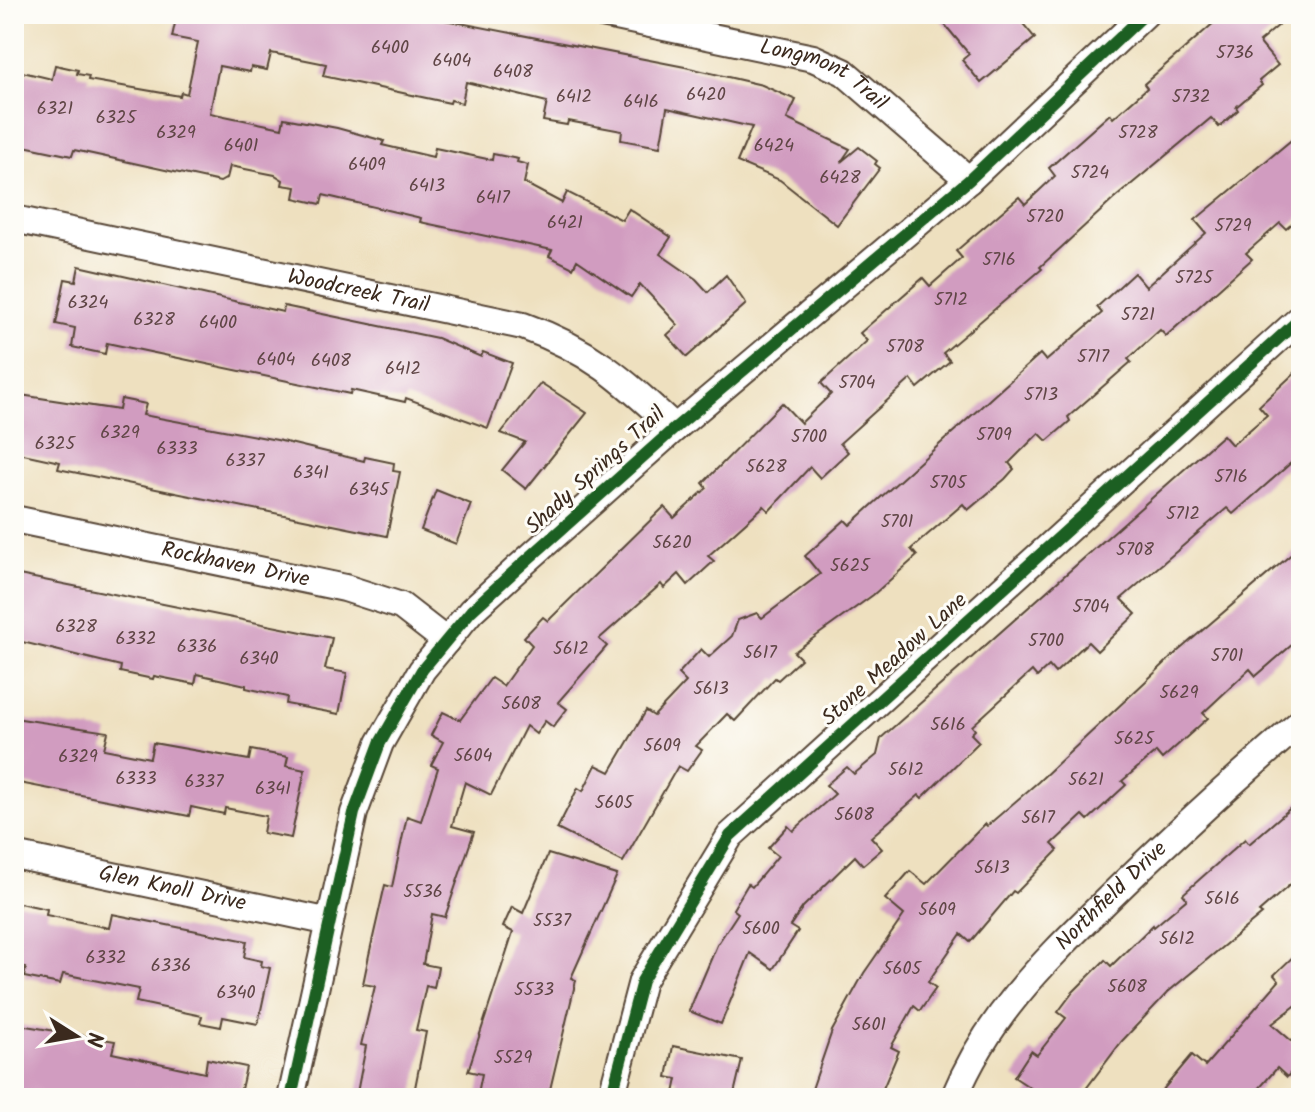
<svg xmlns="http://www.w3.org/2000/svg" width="1315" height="1112" font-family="Kalam,sans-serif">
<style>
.building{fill:#d19cc0}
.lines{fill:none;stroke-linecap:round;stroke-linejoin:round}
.street-casing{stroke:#564536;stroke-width:30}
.street{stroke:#fff;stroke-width:26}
.cycleway-casing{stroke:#fdfcf7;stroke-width:17}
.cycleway{stroke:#1b5e20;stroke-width:12}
.labels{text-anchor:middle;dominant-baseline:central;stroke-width:6;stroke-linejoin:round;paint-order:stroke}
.number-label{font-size:18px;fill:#604646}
.street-label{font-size:22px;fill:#3b2a1e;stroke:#fdfcf7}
</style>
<rect width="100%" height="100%" fill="#fdfcf7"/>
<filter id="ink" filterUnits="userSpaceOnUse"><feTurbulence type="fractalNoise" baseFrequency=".0125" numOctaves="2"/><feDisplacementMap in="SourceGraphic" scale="16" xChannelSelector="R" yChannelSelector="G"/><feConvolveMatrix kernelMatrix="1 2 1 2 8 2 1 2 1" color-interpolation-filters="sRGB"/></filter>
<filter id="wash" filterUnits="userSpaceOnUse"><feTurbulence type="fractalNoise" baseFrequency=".006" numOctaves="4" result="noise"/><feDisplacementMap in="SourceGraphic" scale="32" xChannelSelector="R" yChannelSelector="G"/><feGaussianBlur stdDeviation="1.8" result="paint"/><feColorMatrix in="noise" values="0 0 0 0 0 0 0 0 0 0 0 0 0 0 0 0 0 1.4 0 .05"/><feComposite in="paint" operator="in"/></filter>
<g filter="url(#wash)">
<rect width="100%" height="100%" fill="#eee0bf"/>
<g id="blocks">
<!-- building -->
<g class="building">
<path d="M177,14H414L685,67L762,85L796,100L787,119L850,149L841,162L859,147L877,161L875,164L880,168L837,225L780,180L737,162L752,127L667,108L660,147L621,140L622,131L568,121L567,125L543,121L547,102L466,82L462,103L451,100L450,103L323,76L326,64L271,53L267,70L251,67L250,72L219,66L210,113L282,128L284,118L337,128L384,141L382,145L433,157L435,148L492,160L493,154L518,159L517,162L528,165L524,183L562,203L567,192L622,220L629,209L671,237L660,254L696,279L708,292L726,275L746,304L687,357L667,335L678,325L640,284L631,297L577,260L573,268L549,256L552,250L420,222L421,218L323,195L321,204L294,198L296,187L282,185L283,180L275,175L230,166L227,178L220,182L74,150L72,156L14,144V70L52,79L55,65L78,70L77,74L89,76L88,80L180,96L181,92L187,94L198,42L172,37Z"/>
<path d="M936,14H1015L1035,38L981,83L962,60L969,54Z"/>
<path d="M1224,14H1292L1259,42L1278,65L1259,81L1262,85L1236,107L1238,110L1219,127L1211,118L1116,197L1040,267L1042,269L943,353L950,361L918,388L911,379L840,443L848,452L820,478L810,467L769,511L764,506L708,556L714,561L688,585L679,574L664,588L661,584L599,639L607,646L558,702L567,709L553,727L545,721L536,734L526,726L491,795L465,782L452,826L474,832L445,917L432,914L423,964L438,967L434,988L426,986L416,1030L426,1032L413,1098H356L366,1046L361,1045L375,986L363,984L369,955L385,885L392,887L407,816L421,821L438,768L431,765L443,742L431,735L443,712L460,720L491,678L503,686L532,645L524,637L543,617L548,621L664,507L674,518L707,488L703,483L782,403L801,423L831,394L821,383L867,341L860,333L923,278L930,286L962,258L956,251L1019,197L1025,204L1055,176L1049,168L1110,114L1113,118L1147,88L1144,84Z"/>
<path d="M1301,132V216L1286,229L1280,223L1246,253L1252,259L1166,336L1160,330L1128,359L1131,362L1068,417L1070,421L1047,441L1039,433L1009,463L1014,469L1005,479L968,510L963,504L911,549L917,556L873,595L794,652L801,659L778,680L775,678L735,721L727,714L696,746L702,750L687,771L678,766L623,862L557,829L578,788L583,791L596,765L610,772L646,711L654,716L686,682L678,674L701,649L709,657L732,636L738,620L757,613L762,618L820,574L805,556L845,520L850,525L1040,354L1046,361L1102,313L1097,307L1134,273L1146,287L1206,233L1195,220Z"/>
<path d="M79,266L283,312L284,306L437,338L481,357L483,352L512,363L488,428L406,398L405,402L351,390L350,394L107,343L105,354L72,347L75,328L56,324L65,279L76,281Z"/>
<path d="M1301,367V454L1233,514L1227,508L1121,599L1136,614L1097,651L1088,642L1055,673L1049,666L1037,677L1032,671L972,726L975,730L971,734L979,742L922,798L919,795L871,837L882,849L863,865L855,856L803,907L790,926L798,931L773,969L750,953L721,1024L689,1011L717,945L738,913L733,909L748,884L752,887L778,856L768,848L788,826L793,831L835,794L826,785L847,767L854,774L877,755L881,738L1223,435L1232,445L1267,415L1259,406Z"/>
<path d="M541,383L587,413L526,489L502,470L525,442L501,433Z"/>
<path d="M14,394L119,410L121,399L146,404L143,415L277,440L364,461L365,457L394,463L393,471L400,472L387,536L58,469L60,462L14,452Z"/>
<path d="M436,490L471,504L456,544L421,530Z"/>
<path d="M1301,546V637L1256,676L1250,669L1203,713L1208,718L1162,759L1156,752L1122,781L1126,785L1088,820L1083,815L1052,844L1058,850L1016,893L1013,891L970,942L961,934L928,982L936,988L920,1011L914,1006L891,1047L899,1051L879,1098H809L832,1031L864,973L904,915L885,899L910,871L926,884L985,824L987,826L1038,782L1177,652Z"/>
<path d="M14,574L332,638L325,669L347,673L339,714L286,704L287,697L246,688V685L197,674L195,684L154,676L153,679L120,672L121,666L14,640Z"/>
<path d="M14,718L108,732L104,749L150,758L153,743L249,760L251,750L288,757L286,766L305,770L291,838L263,833L266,816L225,808L224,814L191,807L189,816L14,782Z"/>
<path d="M1301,799V875L1259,912L1262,914L1168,992L1122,1041L1079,1098H1025L1032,1089L1014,1077L1031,1051L1037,1055L1066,1018L1058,1012L1073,992L1105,960L1111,966L1153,925L1154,927L1187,899L1183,894L1245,839L1249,844Z"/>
<path d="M548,854L617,875L571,978L576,980L548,1098H477L482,1074L468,1071L513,932L503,927L512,907L523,913Z"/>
<path d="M19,903L47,909L46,915L109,928L112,914L247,941L244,957L262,961L261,966L270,968L258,1024L223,1017L221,1027L200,1023L202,1016L136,1002L139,989L63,974L60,984L24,977L26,968L14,966V925Z"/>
<path d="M1301,949V1005L1299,1003L1272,1024L1301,1049V1061L1287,1077L1277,1068L1251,1098H1156L1192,1055L1205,1066L1279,981L1274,975Z"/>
<path d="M14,1024L115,1041L112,1053L205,1073L207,1059L246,1067L239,1098H14Z"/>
<path d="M673,1046L742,1060L733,1098H673L677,1079L667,1077Z"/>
</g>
</g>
</g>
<g filter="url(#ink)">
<use href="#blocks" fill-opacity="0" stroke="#564536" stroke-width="2"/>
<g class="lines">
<defs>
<g id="street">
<path id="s1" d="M602,14L813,58L844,72L969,180"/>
<path id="s2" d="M14,219L523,326C591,350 623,380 675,428"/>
<path id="s3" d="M14,519L345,588L401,606L446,641"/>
<path id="s4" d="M14,855L330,922"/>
<path d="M291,1098L354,813L380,743L422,670L471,611L518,568L675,428L969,180L1145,14"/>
<path d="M611,1098L642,981L730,836L1301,318"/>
<path id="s5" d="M954,1098C988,1016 1042,964 1104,903C1168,840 1233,781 1301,722"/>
</g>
</defs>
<!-- street casing -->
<use href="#street" class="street-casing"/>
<!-- street -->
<use href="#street" class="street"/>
<defs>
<g id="cycleway">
<path d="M291,1098L354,813L380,743L422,670L471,611L518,568L675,428L969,180L1145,14"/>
<path d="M611,1098L642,981L730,836L1301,318"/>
</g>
</defs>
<!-- cycleway casing -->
<use href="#cycleway" class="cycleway-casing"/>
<!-- cycleway -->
<use href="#cycleway" class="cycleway"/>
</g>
</g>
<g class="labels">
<!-- number labels -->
<g class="number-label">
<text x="390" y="48">6400</text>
<text x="1235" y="53">5736</text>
<text x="452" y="61">6404</text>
<text x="513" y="72">6408</text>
<text x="706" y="95">6420</text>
<text x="574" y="97">6412</text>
<text x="1191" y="97">5732</text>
<text x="641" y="102">6416</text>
<text x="55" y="109">6321</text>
<text x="116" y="118">6325</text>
<text x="176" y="133">6329</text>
<text x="1138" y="133">5728</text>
<text x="241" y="146">6401</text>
<text x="774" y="146">6424</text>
<text x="367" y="165">6409</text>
<text x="1090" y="173">5724</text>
<text x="840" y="178">6428</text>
<text x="427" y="186">6413</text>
<text x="493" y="198">6417</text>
<text x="1045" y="217">5720</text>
<text x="565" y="223">6421</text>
<text x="1233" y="226">5729</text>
<text x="999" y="260">5716</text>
<text x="1194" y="278">5725</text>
<text x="951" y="300">5712</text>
<text x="88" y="303">6324</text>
<text x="1138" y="315">5721</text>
<text x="154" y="320">6328</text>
<text x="218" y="323">6400</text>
<text x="905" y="347">5708</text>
<text x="1093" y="357">5717</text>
<text x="276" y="360">6404</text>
<text x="331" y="361">6408</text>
<text x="403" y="369">6412</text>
<text x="857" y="383">5704</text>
<text x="1041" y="395">5713</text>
<text x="120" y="433">6329</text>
<text x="994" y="435">5709</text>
<text x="809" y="437">5700</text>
<text x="55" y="444">6325</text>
<text x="177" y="449">6333</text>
<text x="245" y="461">6337</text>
<text x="766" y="467">5628</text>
<text x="311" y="473">6341</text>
<text x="1231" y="477">5716</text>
<text x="948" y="483">5705</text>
<text x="369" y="490">6345</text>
<text x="1183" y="514">5712</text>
<text x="897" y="522">5701</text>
<text x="672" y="543">5620</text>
<text x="1135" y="550">5708</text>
<text x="850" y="566">5625</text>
<text x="1091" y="607">5704</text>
<text x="76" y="627">6328</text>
<text x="136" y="639">6332</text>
<text x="1046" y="641">5700</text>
<text x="197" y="647">6336</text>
<text x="571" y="649">5612</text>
<text x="760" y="653">5617</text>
<text x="1227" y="656">5701</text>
<text x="259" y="659">6340</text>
<text x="711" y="689">5613</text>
<text x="1179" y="693">5629</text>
<text x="521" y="704">5608</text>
<text x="948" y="725">5616</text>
<text x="1134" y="739">5625</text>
<text x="662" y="746">5609</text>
<text x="473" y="756">5604</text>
<text x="78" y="757">6329</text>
<text x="906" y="770">5612</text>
<text x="136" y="779">6333</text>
<text x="1086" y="780">5621</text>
<text x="204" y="782">6337</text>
<text x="273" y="789">6341</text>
<text x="614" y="803">5605</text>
<text x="854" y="815">5608</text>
<text x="1038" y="818">5617</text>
<text x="992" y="868">5613</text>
<text x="423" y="892">5536</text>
<text x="1222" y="899">5616</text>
<text x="937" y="910">5609</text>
<text x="552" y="921">5537</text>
<text x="761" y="929">5600</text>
<text x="1177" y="939">5612</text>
<text x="106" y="958">6332</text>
<text x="171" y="966">6336</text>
<text x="902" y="969">5605</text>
<text x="1127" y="987">5608</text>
<text x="534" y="990">5533</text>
<text x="236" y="993">6340</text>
<text x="869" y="1025">5601</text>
<text x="513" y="1058">5529</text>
</g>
<!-- street labels -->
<g class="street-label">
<text stroke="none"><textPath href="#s1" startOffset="232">Longmont Trail</textPath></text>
<text stroke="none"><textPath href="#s2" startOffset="352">Woodcreek Trail</textPath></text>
<text transform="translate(596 471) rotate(-42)">Shady Springs Trail</text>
<text stroke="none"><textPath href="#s3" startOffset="226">Rockhaven Drive</textPath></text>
<text transform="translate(895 660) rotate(-42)">Stone Meadow Lane</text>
<text stroke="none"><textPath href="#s4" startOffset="162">Glen Knoll Drive</textPath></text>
<text stroke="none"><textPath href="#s5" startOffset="258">Northfield Drive</textPath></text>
</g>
</g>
<!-- margin -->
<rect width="1315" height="1112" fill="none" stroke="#fdfcf7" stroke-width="48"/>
<!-- north arrow -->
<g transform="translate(76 1036) rotate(101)" stroke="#fdfcf7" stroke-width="6" paint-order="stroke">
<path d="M0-6L14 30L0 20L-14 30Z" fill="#3b2a1e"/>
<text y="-12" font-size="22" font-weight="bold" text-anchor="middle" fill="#3b2a1e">N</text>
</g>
</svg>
